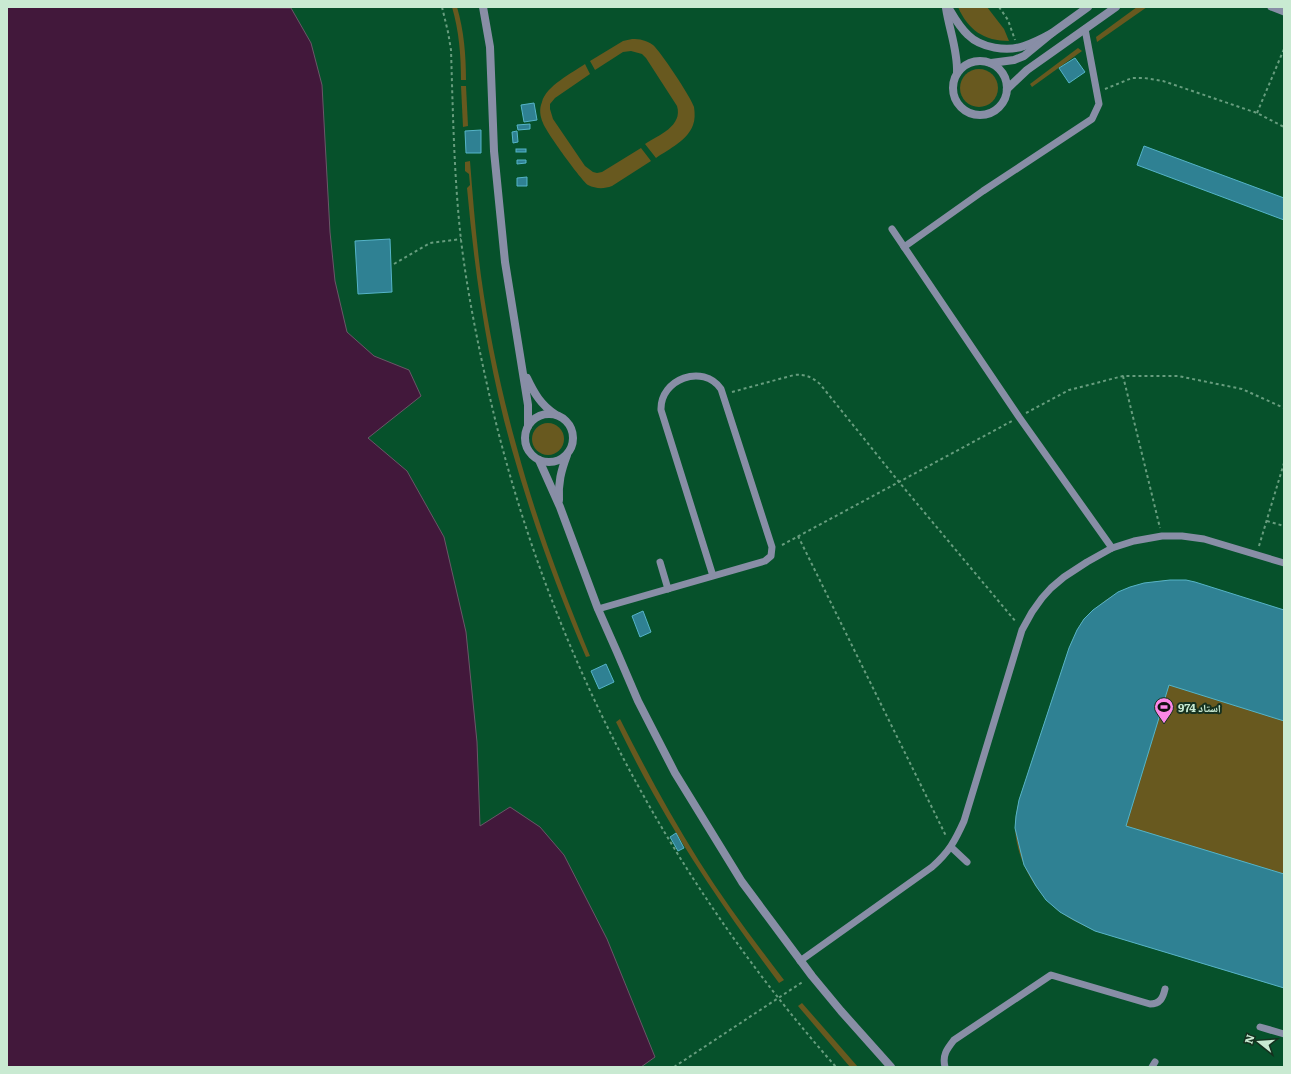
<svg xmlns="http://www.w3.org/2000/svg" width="1291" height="1074" font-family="Literata,'Noto Naskh Arabic',serif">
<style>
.green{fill:#68591f}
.water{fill:#42183b;stroke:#6a5768}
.building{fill:#2f8193;stroke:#55b4c8}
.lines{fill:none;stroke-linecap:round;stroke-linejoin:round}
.path{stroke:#679d7e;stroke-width:2;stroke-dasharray:3 3;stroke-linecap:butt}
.lane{stroke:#888ea6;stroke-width:7}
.street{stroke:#888ea6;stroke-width:8}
.labels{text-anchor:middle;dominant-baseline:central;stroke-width:4;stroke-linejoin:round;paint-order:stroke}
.poi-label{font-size:11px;font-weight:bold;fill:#c9ead2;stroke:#15311f;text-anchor:start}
</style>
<rect width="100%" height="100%" fill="#06512b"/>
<!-- green -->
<g class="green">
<path d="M452,7H457C464,31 466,55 466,80H461C461,55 459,31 452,7Z"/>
<path d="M958,7H987L1004,29L1009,41C984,41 968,30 958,7Z"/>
<path d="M1137,7H1147L1097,42L1096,37Z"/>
<path d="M632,39C640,39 646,40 653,45C660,51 691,97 694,107C695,113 695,120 693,125C688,140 669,149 656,158L645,144C659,135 683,126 677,106L646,58L642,54L631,51L623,52L595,70L590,61L623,41Z"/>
<path d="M1078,48L1082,51L1032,87L1030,84Z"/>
<path d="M585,64L590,74L555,98L550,104V109L553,119L585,166L593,172L597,173L602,172L641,148L651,161L612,186C604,189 596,189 588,185C582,181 546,132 543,123C540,116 539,109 542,102C546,86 572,73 585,64Z"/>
<circle cx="979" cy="88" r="19"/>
<path d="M461,86H466L468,126L463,127Z"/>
<path d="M470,161C473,199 476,238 481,276C489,333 501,391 517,448C536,519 562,588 590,656L586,657C557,590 532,521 512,450C488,365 475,276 467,188L470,185L469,174L465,171V162Z"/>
<circle cx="548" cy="439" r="16"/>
<path d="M1180,580H1186L1284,610V988L1095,931C1083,925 1071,920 1060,912C1035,893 1016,859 1015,827C1015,818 1017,809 1019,800L1069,648C1073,638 1077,629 1083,620C1088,614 1095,609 1101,604C1124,585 1151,580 1180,580Z"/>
<path d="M620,719C645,768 670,815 699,861C725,902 754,941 784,980L779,983C734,923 691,861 654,795C640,771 628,746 616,722Z"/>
<path d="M802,1003L858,1067H850L798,1006Z"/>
</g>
<!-- water -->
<path class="water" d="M7,7L291,8L311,43L322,85L330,232L335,281L347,332L374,356L409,370L421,396L368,438L407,471L444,537L466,632L477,742L480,826L510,807L540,827L564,855L607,939L655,1057L641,1067H7Z"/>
<!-- building -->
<g class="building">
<path d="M1075,58L1085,72L1069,83L1059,68Z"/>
<path d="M534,103L537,120L524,122L521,105Z"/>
<path d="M530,124V129L518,130L517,125Z"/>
<path d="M481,130V153H466L465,131Z"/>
<path d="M517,131L518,142L513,143L512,132Z"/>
<path d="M1144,146L1284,198V220L1137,165Z"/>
<rect x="516" y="149" width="10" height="3"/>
<path d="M517,160H526V163L517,164Z"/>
<path d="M527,177V186H517V178Z"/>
<path d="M390,239L392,292L358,294L355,241Z"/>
<path d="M1170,580H1186L1195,582L1284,610V721L1169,685L1126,826L1284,874V988L1095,931L1074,920L1060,912L1046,900L1036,886L1024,865L1020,849L1015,828L1016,816L1019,800L1069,648L1077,630L1084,619L1093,610L1118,592L1130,587L1144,583Z"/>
<path d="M643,611L651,632L640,637L632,616Z"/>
<path d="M606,664L614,682L599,689L591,671Z"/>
<path d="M676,833L684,848L678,851L670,837Z"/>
</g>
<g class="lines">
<!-- path -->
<g class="path">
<path d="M442,7L448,32L451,50C453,114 454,177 461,240C467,290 477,340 488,389C544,640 665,874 836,1067"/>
<path d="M999,7L1008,20L1015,40"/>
<path d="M1105,89L1132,78H1144L1163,81L1257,113L1284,127"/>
<path d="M1257,113L1284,49"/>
<path d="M394,264L430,243L461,239"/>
<path d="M1123,376L1160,528"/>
<path d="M732,392L794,375C805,374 812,377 820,384L899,482L1016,622"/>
<path d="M1026,413L1069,390L1123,376H1178L1242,389L1284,408"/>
<path d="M1267,521L1284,526"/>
<path d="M798,536L946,836"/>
<path d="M782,545L1012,421"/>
<path d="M1259,546L1284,463"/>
<path d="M674,1067L804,981"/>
</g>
<!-- lane -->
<g class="lane">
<path d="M1271,7L1284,12"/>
<path d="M892,229L1019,417L1112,548"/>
<path d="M904,247L983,191L1092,119L1099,104L1085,29"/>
<path d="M660,562L668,589"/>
<path d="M598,609L765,561L771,556L772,547L721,389C703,363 660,379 661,410L713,576"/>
<path d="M951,847L967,862"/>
<path d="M800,961L932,867C949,852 955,841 964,821L1022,630L1032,612L1042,598L1051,588L1064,577L1087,562L1112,548L1134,541L1162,536H1182L1204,539L1284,563"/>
<path d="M1260,1027L1284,1034"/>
<path d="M945,1067C942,1055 947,1049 954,1040L1051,975L1150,1004C1160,1004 1163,998 1165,989"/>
<path d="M1152,1067L1155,1062"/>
</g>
<!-- street -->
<g class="street">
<path d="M483,7L490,47L494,151L505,262L528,405V426"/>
<path d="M948,7C954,17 959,27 968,35C981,48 1007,52 1024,46C1033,43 1043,38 1052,33"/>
<path d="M946,8C949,29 958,51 957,73"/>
<circle cx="980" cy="88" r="27"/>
<path d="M991,63L1014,60L1024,56L1052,33L1088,7"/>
<path d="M1007,89L1027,70L1116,7"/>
<path d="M527,378C534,393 541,405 555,414"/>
<circle cx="549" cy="438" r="24"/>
<path d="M539,460L560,507L598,609L617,652L638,701L675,773L742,882L812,976L841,1011L891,1067"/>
<path d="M559,500C558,483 561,471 567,455"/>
</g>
</g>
<!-- icons -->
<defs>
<symbol id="stadium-pin" viewBox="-11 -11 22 30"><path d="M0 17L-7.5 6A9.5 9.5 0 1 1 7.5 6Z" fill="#fb87e6" stroke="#15311f"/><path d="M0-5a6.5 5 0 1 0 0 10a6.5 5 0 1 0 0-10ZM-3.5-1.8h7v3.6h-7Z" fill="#111"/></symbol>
</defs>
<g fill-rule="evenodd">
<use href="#stadium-pin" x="1153" y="696" width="22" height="30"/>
</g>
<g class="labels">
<!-- poi labels -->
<g class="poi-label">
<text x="1178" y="707">استاد 974</text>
</g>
</g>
<!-- border -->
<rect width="1291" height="1074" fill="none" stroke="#c9ead2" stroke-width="16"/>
<!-- north arrow -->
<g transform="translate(1259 1042) rotate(287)" stroke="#15311f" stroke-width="3" paint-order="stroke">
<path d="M0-3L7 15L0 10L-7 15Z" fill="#c9ead2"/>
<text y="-6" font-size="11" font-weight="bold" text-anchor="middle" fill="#c9ead2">N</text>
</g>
</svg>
